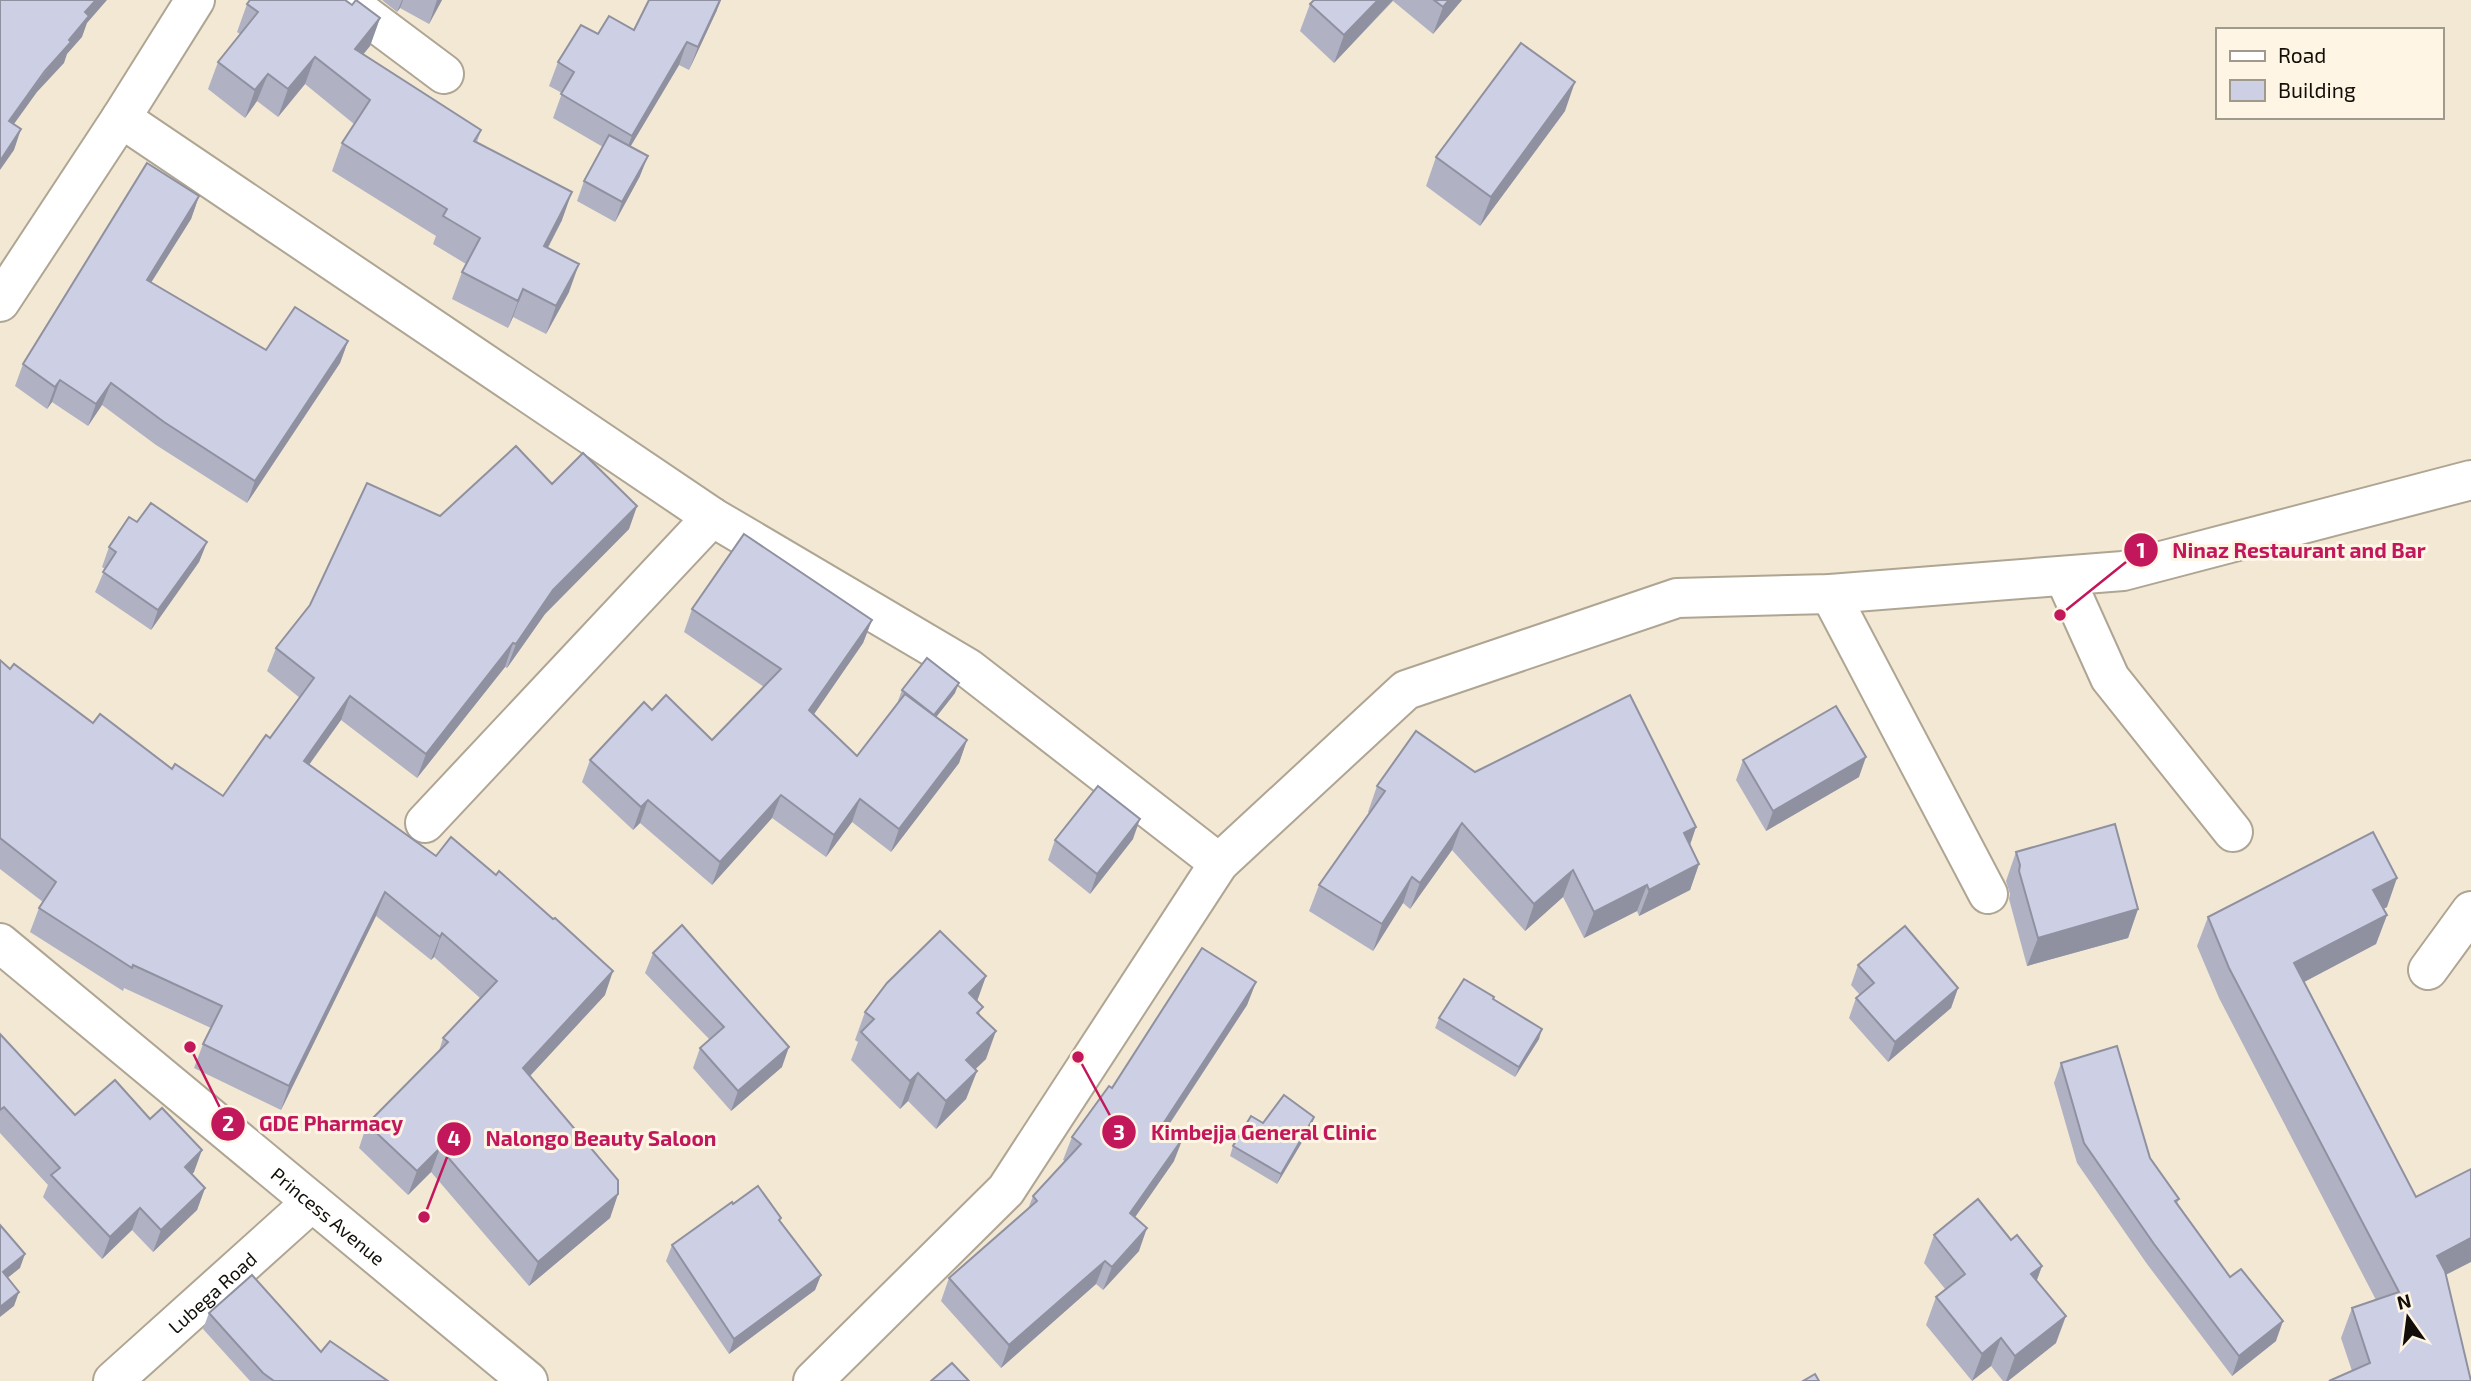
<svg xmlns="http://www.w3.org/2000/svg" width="2471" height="1381" font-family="'Exo 2',sans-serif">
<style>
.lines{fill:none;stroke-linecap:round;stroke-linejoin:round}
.minor-casing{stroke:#afa593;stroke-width:42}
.minor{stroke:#fff;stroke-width:38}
.wall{fill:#b0b2c4}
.shaded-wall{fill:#9091a0}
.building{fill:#cdcfe4;stroke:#9091a0;stroke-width:2}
.labels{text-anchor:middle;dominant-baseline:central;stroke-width:6;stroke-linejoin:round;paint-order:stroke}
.street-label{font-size:19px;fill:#120e08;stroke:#fef5e5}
.leader{fill:none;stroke:#c2185b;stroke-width:2.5}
.callout-dot{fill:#c2185b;stroke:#fef5e5;stroke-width:2.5}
.mark-label{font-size:21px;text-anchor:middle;font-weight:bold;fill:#fff}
.callout-label{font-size:21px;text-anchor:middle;font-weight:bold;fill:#c2185b;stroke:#fef5e5;stroke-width:6;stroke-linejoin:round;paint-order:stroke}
</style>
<rect width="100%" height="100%" fill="#f2e8d4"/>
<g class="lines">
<defs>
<g id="minor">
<path d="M345,0L444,74"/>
<path d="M121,118L712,517L968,668L1219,863"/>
<path d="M0,302L121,118L195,0"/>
<path d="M2064,576L2110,678L2233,832"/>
<path d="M1830,594L1988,894"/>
<path d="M425,823L712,517"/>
<path id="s1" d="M0,943L528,1381"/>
<path d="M2428,970L2471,911"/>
<path id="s2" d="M113,1381L312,1202"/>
<path d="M813,1381L1006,1190L1219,863L1406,690L1677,598L1830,594L2123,571L2471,480"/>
</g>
</defs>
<!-- minor casing -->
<use href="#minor" class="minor-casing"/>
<!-- minor -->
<use href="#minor" class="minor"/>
</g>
<!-- wall -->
<g class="wall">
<path d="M382,0H442L429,24L400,8L397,12Z"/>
<path d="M1314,0H1462L1433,34L1393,1L1334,63L1300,31L1310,4Z"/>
<path d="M247,4L352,5L380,18L370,46L363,54L481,130L477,142L562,220L548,248L569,292L546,334L513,317L508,328L452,299L462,272L466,264L433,244L436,236L332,171L342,143L354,124L305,84L278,117L257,101L245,118L208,89L218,62L240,34L237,32Z"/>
<path d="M717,10L689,70L679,65L630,147L640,176L615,222L577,201L584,181L603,147L553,118L562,93L549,86L558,62L598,34L634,30Z"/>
<path d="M1565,111L1480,226L1426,186L1436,157Z"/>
<path d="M199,196L191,219L151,282L266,350L348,341L340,363L247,503L156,445L102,405L88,426L52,402L47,409L15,386L23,364Z"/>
<path d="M552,484L637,506L629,529L545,614L507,668L505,667L417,778L341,720L309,765L605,995L530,1076L618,1194L610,1218L529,1286L431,1172L408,1195L359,1148L367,1124L439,1051L443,1038L480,998L434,957L431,960L376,916L281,1110L194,1068L203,1044L211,1028L124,988L123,991L30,932L39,908L43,902L0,869V660L10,669L93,723L172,769L223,796L270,738L300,698L267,671L276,648L440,516Z"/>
<path d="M137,522L207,542L199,562L151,630L95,592L105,569L102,567L109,547Z"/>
<path d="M692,609L872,620L863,643L814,714L857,756L899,701H898L902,690L955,693L936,717L967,740L959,763L891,852L852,822L826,857L772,818L712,885L640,823L633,830L582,782L590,760L652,710L712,740L764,687L684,632Z"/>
<path d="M1743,760L1859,777L1766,831L1736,780Z"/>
<path d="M1475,772L1696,827L1690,845L1699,864L1690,890L1639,916L1637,911L1584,938L1563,897L1525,931L1452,850L1410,909L1403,903L1373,951L1309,911L1319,885L1369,813L1368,812L1377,786Z"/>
<path d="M1133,839L1090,894L1048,860L1055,840Z"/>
<path d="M2016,852L2138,909L2128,938L2027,966L2009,899L2010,894L2006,881Z"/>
<path d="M2387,907L2383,909L2387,915L2376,944L2304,982L2446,1275L2471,1381L2352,1371L2341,1338L2352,1308L2376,1300L2219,998L2197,946L2208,917Z"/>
<path d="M653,953L782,1067L731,1111L693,1068L700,1048L710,1040L645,973Z"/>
<path d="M1858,965L1958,988L1951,1008L1888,1062L1849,1018L1856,998L1860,995L1851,985Z"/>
<path d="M986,976L977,1001L980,1015L986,1059L975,1069L977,1071L966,1099L936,1129L908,1101L900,1109L851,1060L858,1042L855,1040L865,1012Z"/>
<path d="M1256,982L1247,1005L1167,1128L1174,1161L1135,1217L1139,1251L1103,1290L1096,1284L1001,1368L941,1301L949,1278L1028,1209L1033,1196L1065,1161L1063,1160L1072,1137L1112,1088Z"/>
<path d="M1494,999L1539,1039L1515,1077L1435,1028L1439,1018Z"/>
<path d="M0,1034L75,1115L194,1172L192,1174L205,1188L197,1210L153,1252L132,1230L102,1259L43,1197L48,1185L0,1133Z"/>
<path d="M2061,1063L2150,1158L2179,1199L2177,1204L2276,1341L2232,1376L2147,1264L2077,1163L2054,1083Z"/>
<path d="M1314,1117L1311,1127L1277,1184L1230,1156L1233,1146L1263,1123Z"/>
<path d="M733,1204L780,1221L821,1275L815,1290L729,1354L666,1261L672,1245Z"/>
<path d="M1934,1235L2011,1240L2042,1266L2037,1280L2056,1343L2008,1381H2003L1991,1366L1972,1381L1926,1325L1936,1297L1946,1290L1924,1263Z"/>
<path d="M209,1313L321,1352L388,1381H250L203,1329Z"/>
</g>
<!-- shaded-wall -->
<g class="shaded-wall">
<path d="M96,0H107L87,23L82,37L67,54L64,63L37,92L1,142L9,121L69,40L85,12Z"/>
<path d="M402,0H403L400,8L397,12Z"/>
<path d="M437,0H442L429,24Z"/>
<path d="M720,0H721L717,10L689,70L698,47Z"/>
<path d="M1378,0H1393L1334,63L1344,35Z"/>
<path d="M1449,0H1462L1433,34L1443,7Z"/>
<path d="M380,18L370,46L345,77L355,49Z"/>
<path d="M687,42L679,65L623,159L632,136Z"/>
<path d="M315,57L305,84L278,117L288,89Z"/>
<path d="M268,74L257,101L245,118L255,90Z"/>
<path d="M1575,82L1565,111L1480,226L1491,197Z"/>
<path d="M21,129L14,150L0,170V161Z"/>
<path d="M648,156L640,176L615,222L622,202Z"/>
<path d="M572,192L562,220L534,274L544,246Z"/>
<path d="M199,196L191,219L139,302L147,280Z"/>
<path d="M579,264L569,292L546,334L556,306Z"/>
<path d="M523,289L513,317L508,328L518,301Z"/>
<path d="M348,341L340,363L247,503L255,481Z"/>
<path d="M60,380L52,402L47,409L55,387Z"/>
<path d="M111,383L102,405L88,426L96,404Z"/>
<path d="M637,506L629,529L545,614L507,668L516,644L553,590Z"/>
<path d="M207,542L199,562L151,630L158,610Z"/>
<path d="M872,620L863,643L801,733L809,710Z"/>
<path d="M513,643L505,667L417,778L426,754Z"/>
<path d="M959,683L955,693L930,725L934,715Z"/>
<path d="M350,696L341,720L295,784L304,761Z"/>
<path d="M967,740L959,763L891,852L899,829Z"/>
<path d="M1866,757L1859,777L1766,831L1773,811Z"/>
<path d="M781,795L772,818L712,885L720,862Z"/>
<path d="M860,799L852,822L826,857L834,835Z"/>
<path d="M648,800L640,823L633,830L641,807Z"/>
<path d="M1140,819L1133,839L1090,894L1097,874Z"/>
<path d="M1462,823L1452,850L1410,909L1420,883Z"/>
<path d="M1696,827L1687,853L1684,833Z"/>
<path d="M1699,864L1690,890L1639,916L1649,890Z"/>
<path d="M1573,870L1563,897L1525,931L1534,904Z"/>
<path d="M1412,877L1403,903L1373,951L1382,924Z"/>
<path d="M2397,878L2387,907L2363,919L2373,890Z"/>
<path d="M1647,885L1637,911L1584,938L1594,912Z"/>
<path d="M385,892L376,916L281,1110L289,1086Z"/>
<path d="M2138,909L2128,938L2027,966L2038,938Z"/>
<path d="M2387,915L2376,944L2283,993L2294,963Z"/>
<path d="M442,933L434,957L431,960L440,937Z"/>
<path d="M613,971L605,995L515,1092L523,1068Z"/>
<path d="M986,976L976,1004L969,993Z"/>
<path d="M1256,982L1247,1005L1154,1147L1163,1124Z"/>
<path d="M1958,988L1951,1008L1888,1062L1895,1042Z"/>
<path d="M1542,1029L1539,1039L1515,1077L1519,1067Z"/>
<path d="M996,1031L986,1059L956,1088L966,1060Z"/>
<path d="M789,1047L782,1067L731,1111L738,1091Z"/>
<path d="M977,1071L966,1099L936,1129L946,1101Z"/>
<path d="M918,1073L908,1101L900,1109L910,1081Z"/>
<path d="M1314,1117L1311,1127L1277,1184L1281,1174Z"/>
<path d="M1183,1138L1174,1161L1122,1236L1130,1213Z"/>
<path d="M440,1148L431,1172L408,1195L417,1171Z"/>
<path d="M202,1150L194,1172L177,1189L185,1167Z"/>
<path d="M205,1188L197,1210L153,1252L161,1230Z"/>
<path d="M618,1194L610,1218L529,1286L538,1262Z"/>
<path d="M140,1208L132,1230L102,1259L110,1237Z"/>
<path d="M1147,1228L1139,1251L1103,1290L1112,1267Z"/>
<path d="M2471,1238V1262L2426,1285L2437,1256Z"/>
<path d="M25,1254L20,1268L0,1284L3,1272Z"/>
<path d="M1105,1261L1096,1284L1001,1368L1009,1345Z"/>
<path d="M2042,1266L2032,1293L2031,1274Z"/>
<path d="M821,1275L815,1290L729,1354L734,1339Z"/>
<path d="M19,1292L14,1306L0,1317V1307Z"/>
<path d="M2066,1316L2056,1343L2008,1381H2006L2015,1356Z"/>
<path d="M2283,1321L2276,1341L2232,1376L2239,1356Z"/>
<path d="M2001,1338L1991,1366L1972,1381L1982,1354Z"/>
</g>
<!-- building -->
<g class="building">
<path d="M0,0H96L85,12L89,16L69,40L71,42L45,71L9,121L21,129L0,161Z"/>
<path d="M250,0H345L352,5L356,0L380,18L355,49L481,130L474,141L572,192L544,246L579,264L556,306L523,289L518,301L462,272L480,238L443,216L447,209L342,143L370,100L315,57L288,89L268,74L255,90L218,62L258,12L247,4Z"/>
<path d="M649,0H720L698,47L687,42L632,136L561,94L574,72L558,62L581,25L598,34L609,16L634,30Z"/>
<path d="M1314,0H1378L1344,35L1310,4Z"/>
<path d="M1434,0H1449L1443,7Z"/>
<path d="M1521,43L1575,82L1491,197L1436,157Z"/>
<path d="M609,135L648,156L622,202L584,181Z"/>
<path d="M147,163L199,196L147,280L266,350L295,307L348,341L255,481L164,422L111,383L96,404L60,380L55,387L23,364Z"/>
<path d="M516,446L552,484L583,453L637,506L553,590L516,644L513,643L426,754L350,696L304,761L436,856L451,837L496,875L499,871L553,919L555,918L613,971L523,1068L618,1180V1194L538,1262L440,1148L417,1171L367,1124L448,1042L443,1038L497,981L442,933L440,937L385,892L289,1086L203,1044L222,1006L133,965L132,968L39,908L56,882L0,838V660L10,669L14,664L93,723L100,714L172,769L175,764L223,796L266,735L270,738L314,678L276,648L310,605L367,483L440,516Z"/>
<path d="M151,503L207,542L158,610L103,572L116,552L109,547L129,517L137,522Z"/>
<path d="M744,534L872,620L809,710L857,756L905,694L967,740L899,829L860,799L834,835L781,795L720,862L648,800L641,807L590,760L644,702L652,710L666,695L712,740L781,669L692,609Z"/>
<path d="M927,658L959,683L934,715L902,690Z"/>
<path d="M1630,695L1696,827L1684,833L1699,864L1649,890L1647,885L1594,912L1573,870L1534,904L1462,823L1420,883L1412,877L1382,924L1319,885L1385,791L1377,786L1416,731L1475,772Z"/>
<path d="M1836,706L1866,757L1773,811L1743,760Z"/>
<path d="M1098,786L1140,819L1097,874L1055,840Z"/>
<path d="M2115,824L2138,909L2038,938L2019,871L2020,865L2016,852Z"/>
<path d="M2373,832L2397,878L2373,890L2387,915L2294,963L2416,1197L2471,1169V1238L2437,1256L2445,1271L2471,1381H2329L2370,1363L2352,1308L2399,1292L2229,968L2208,917Z"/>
<path d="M682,925L789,1047L738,1091L700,1048L724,1027L653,953Z"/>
<path d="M1905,926L1958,988L1895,1042L1856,998L1874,983L1858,965Z"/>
<path d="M940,931L986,976L969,993L983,1007L977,1013L996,1031L966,1060L977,1071L946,1101L918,1073L910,1081L861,1032L874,1019L865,1012L887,983Z"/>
<path d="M1202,948L1256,982L1163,1124L1183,1138L1130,1213L1147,1228L1112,1267L1105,1261L1009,1345L949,1278L1037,1201L1033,1196L1081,1144L1072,1137L1109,1086L1112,1088Z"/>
<path d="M1464,979L1494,997L1493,999L1542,1029L1519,1067L1439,1018Z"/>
<path d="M0,1034L75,1115L115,1080L150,1119L162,1108L202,1150L185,1167L205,1188L161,1230L140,1208L110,1237L51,1175L60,1168L4,1107L0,1110Z"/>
<path d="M2117,1046L2150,1158L2179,1199L2175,1201L2230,1277L2241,1269L2283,1321L2239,1356L2154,1244L2084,1143L2061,1063Z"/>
<path d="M1284,1095L1314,1117L1281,1174L1233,1146L1251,1116L1263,1123Z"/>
<path d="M758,1186L781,1218L779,1220L821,1275L734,1339L672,1245L732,1202L733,1204Z"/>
<path d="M1978,1199L2011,1240L2017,1235L2042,1266L2031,1274L2066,1316L2015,1356L2001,1338L1982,1354L1936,1297L1965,1274L1934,1235Z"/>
<path d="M0,1225L25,1254L3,1272L19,1292L0,1307Z"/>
<path d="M252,1275L321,1352L330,1341L388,1381H274L263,1373L209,1313Z"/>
<path d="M952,1363L969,1381H931Z"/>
<path d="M1815,1374L1819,1381H1803Z"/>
</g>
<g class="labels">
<!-- street labels -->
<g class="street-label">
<text stroke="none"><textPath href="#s1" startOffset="427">Princess Avenue</textPath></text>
<text stroke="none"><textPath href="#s2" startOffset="133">Lubega Road</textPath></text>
</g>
</g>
<!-- callouts -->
<path class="leader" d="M2060 615L2141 550M190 1047L228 1124M1078 1057L1119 1132M424 1217L454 1139"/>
<g class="callout-dot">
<circle cx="2060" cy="615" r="7"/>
<circle cx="190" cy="1047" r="7"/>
<circle cx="1078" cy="1057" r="7"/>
<circle cx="424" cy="1217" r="7"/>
<circle cx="2141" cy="550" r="18"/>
<circle cx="228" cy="1124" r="18"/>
<circle cx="1119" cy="1132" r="18"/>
<circle cx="454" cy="1139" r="18"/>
</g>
<g class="mark-label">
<text x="2141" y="558">1</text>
<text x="228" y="1131">2</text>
<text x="1119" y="1140">3</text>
<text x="454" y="1146">4</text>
</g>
<g class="callout-label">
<text x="2299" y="558">Ninaz Restaurant and Bar</text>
<text x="331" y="1131">GDE Pharmacy</text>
<text x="1264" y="1140">Kimbejja General Clinic</text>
<text x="601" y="1146">Nalongo Beauty Saloon</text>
</g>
<!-- legend -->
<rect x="2216" y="28" width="228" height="91" fill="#fef5e5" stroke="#a0998d" stroke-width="2"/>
<rect x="2230" y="51" width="35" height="10" fill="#ffffff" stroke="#a0998d" stroke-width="2"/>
<text x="2278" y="63" font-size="21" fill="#120e08">Road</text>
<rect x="2230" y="80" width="35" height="21" fill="#cdcfe4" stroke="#a0998d" stroke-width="2"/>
<text x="2278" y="98" font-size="21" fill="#120e08">Building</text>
<!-- north arrow -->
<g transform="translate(2408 1318) rotate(346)" stroke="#fef5e5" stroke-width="5" paint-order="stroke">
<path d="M0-5L12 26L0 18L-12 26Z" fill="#120e08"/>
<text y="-10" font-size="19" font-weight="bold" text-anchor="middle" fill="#120e08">N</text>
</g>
</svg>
